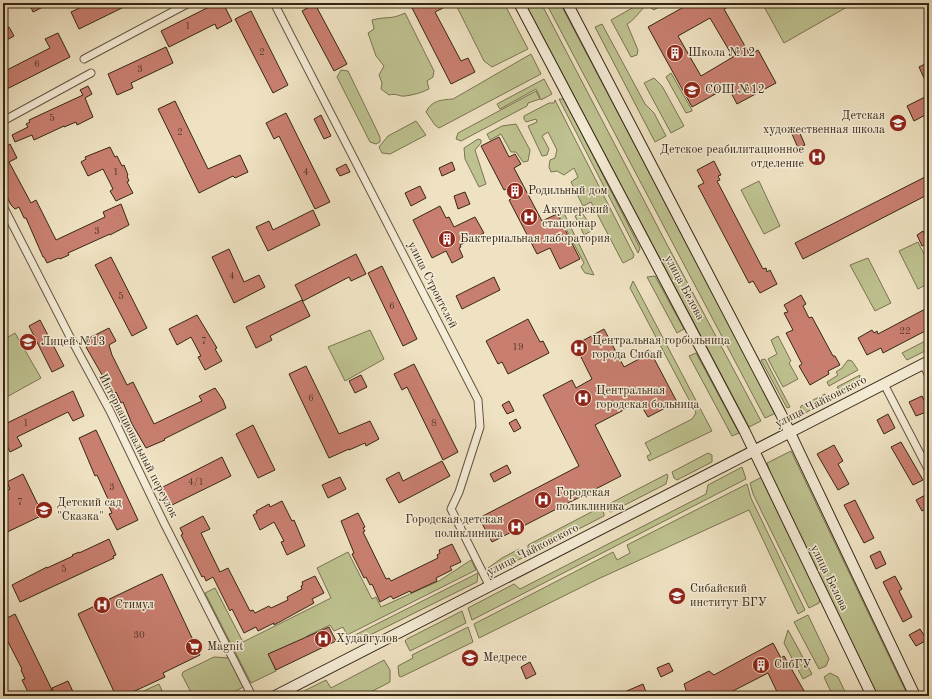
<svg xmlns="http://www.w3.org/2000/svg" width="932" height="699" font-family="'Old Standard TT',serif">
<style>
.green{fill:#bec290;stroke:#7a7452}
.building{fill:#c97f70;stroke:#362715;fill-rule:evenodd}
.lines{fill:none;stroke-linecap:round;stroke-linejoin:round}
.street-casing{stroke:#645640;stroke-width:9}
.secondary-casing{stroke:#362715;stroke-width:12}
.street{stroke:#f5ecd7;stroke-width:7}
.secondary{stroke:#f5ecd7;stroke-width:10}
.labels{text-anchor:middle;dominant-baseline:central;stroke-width:3;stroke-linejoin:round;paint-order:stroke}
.number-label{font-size:10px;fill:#5b3d2c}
.poi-label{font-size:12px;fill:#362715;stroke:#f5ecd7;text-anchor:start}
.street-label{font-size:12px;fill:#362715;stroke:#f5ecd7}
</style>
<rect width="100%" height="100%" fill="#efe2c2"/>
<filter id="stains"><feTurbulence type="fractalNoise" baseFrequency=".005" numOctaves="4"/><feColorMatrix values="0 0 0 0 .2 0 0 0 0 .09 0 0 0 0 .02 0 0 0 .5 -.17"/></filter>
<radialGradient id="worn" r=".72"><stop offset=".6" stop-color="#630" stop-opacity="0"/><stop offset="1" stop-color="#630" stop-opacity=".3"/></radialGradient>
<!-- green -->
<g class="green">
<path d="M455,3H504L528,49L492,67L484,61Z"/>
<path d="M525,3H541L662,235L761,421L749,427Z"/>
<path d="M546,3H560L776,413L765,418Z"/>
<path d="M641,3H665L654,10L647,5C639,11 636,19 627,24L638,50L637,55L631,57L611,20Z"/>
<path d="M762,3H854L784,43Z"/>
<path d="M405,13L434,71L433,77L427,81L429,89C421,93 413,95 405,96C400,97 397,93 389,95L381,89L382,83L379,75L384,66L376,56L368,33L374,29L372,20C386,16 391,20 405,13Z"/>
<path d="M602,24L645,104L654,113L666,136L655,142L595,27Z"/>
<path d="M531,54L541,74L439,128L435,125L426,112C432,100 441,100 453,99Z"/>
<path d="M341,70L348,71L380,137V142L376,144L370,142L337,77Z"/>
<path d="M671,73L692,110V111L686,113L666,77Z"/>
<path d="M654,78L662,86L684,126L671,133L644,83Z"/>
<path d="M544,79L552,94L541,100L536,89L500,109L497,104Z"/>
<path d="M536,91L540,99L528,103L527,106L461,141L456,139L458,133Z"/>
<path d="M559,99H564L640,248L638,253Z"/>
<path d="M555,100L634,255L633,258L623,263L591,202L583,206L571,182L578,177L574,168L564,175L557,171L551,172L549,167L550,160L555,158L557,150L548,132L542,136L549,149L547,155L542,156L528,126L537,122L536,119L526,122L524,119V116L549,103H554Z"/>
<path d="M416,121L426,135L390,154L382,153L379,147L388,136Z"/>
<path d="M516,124L530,150L528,161L523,162L516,152H511L501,134L490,140L487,134L502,126Z"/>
<path d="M478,139L481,140V143L475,150L486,184L479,187L465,159L464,148Z"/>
<path d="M759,181L780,226L764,234L741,190Z"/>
<path d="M562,209L594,275L585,273L581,267L584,263L556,210Z"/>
<path d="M582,213L590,224L591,231L584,235L575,216Z"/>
<path d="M918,242L929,264V283L918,289L899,251Z"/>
<path d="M868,258L891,303L875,311L850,265Z"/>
<path d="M655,276L684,329L677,333L647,277Z"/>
<path d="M633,281L712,431L649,461L647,456L651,454L645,443L692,419L696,413L630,288Z"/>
<path d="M370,330L384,359L345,381L328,347Z"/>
<path d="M15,333L41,378L3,399V340Z"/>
<path d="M778,336L791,361L789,363L798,379L783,387L768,359L777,354L771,340Z"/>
<path d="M929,339V349L907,360L902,353Z"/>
<path d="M696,353L739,433L732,436L689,356Z"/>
<path d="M765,359L790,407L787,408L761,360Z"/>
<path d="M848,360L852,361L858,370L829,386L827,382L838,375L836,372L842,368Z"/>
<path d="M860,375L858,385L842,394L837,387Z"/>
<path d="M825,394L828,401L805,413L799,414L801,406Z"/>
<path d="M791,451L908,696H877L770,472L767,463Z"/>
<path d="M708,453L712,455V462L677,480L674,478L672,472Z"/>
<path d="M742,467L746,479L472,620L468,608L514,584L520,589L706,494L708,485Z"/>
<path d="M667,474L668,476L666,484L611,512L609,511L607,505Z"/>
<path d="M762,477L820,599L819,603L809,608L753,494L750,483Z"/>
<path d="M747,484L751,498L805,610L798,614L749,510L598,579L479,638L474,624L613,552L617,560L630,553L627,545Z"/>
<path d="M599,508L604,513V516L530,554L528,551V545Z"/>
<path d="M519,549L524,552L526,556L499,570L488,568L502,558Z"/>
<path d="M348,552L372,599L376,597L381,607L439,581L471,560L476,570L347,635L343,627L334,631L330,625L307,636L310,642L272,662L276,671L251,683L205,593L215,588L243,642L331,598L317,568Z"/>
<path d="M478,573L477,582L356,642L349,638Z"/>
<path d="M462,611L466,623L410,651L405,641L407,639Z"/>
<path d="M808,615L829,659L826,666L819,669L794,622Z"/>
<path d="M468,627L473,642L401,677L399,676L398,666L413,658L412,655Z"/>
<path d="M788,630L812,674L803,679L784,643Z"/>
<path d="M214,657L229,658L243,687L227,696H193L182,675L183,672Z"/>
<path d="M384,660L390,670V682L363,696H294L326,680L331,688Z"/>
<path d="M830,673L838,677L847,696H833L824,677Z"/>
<path d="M159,684L163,693L161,696H133Z"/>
</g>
<!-- building -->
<g class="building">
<path d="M29,3H51L33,12Z"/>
<path d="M90,3H132L79,29L71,12Z"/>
<path d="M217,3H223L232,21L217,29L215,24L169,47L161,31Z"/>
<path d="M417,3H440L443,8L435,12L461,61L468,58L475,72L451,84L411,6Z"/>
<path d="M691,3H736L724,9L750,55L758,50L776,83L737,104L728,87L692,107L648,27ZM710,18L733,57L701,76L678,36Z"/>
<path d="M315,4L347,64L334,71L302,11Z"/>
<path d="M251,11L288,85L273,93L235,19Z"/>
<path d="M9,27L14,36L3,42V31Z"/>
<path d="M58,33L70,57L3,91V72L50,48L45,39Z"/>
<path d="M166,47L173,63L131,83L133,88L117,95L108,74Z"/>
<path d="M929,62V89L919,67Z"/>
<path d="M88,86L92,94L85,98L93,117L77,125L76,122L64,127V126L34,140L32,135L15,142L12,135L28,127L26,124L30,122L29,120L83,95L80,90Z"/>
<path d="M929,95V113L914,121L907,106Z"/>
<path d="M175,101L208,169L240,155L248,172L235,178L233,176L199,193L158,109Z"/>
<path d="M286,113L330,202L315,209L279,136L274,139L266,123Z"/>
<path d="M321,115L331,136L324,139L314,119Z"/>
<path d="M799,131L805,145L798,148L792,134Z"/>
<path d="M499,137L509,157L515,154L521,164L514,168L542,221L557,214L580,259L560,269L550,248L537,254L509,200L511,199L506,189L504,190L481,146Z"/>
<path d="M10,144L17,158L9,162L31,203L36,200L56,240L105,217L103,212L121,204L129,225L110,235V234L68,253L69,255L60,259L59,258L47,263L44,257H43L26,218H24L19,207L15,209L11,205L3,189V148Z"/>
<path d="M110,147L115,157L117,156L122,166L124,165L128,175L127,176L129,181L127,182L133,193L116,201L110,191L113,189L103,169L88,176L81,162L86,159L85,157Z"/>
<path d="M714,161L721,175L718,176L720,180L717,181L763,269L766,268L767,272L770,270L777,284L760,293L753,281L749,283L698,186L704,183L697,170Z"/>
<path d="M452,162L455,170L442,176L439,168Z"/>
<path d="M346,164L350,172L340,176L336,169Z"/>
<path d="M929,175V194L803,259L795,243Z"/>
<path d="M420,186L426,198L411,206L405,193Z"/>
<path d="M465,192L470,204L458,209L454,196Z"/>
<path d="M440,206L446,218L449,217L454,227L475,217L484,233L460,245L461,247L459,248L463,257L452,263L446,251L432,258L413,220Z"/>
<path d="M313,210L320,225L268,251L256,227L269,221L273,230Z"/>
<path d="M923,231L929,243L922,246L917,235Z"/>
<path d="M229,249L244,282L259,275L265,287L234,303L212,257Z"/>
<path d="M356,254L366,274L351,281L349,277L303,301L295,285Z"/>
<path d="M111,257L147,328L132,336L95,265Z"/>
<path d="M382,266L417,339L403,346L368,273Z"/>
<path d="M494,277L500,290L462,309L456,296Z"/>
<path d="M801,295L806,304L803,306L809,318L812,317L833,356H835L840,365L828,371L829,374L810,385L799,366L802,364L786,333L793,330L784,313L788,312L784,305Z"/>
<path d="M302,300L310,316L270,336L272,340L256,348L246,327Z"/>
<path d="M929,307V329L883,353L881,348L867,355L858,338L872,330L874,333L877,331L878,334Z"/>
<path d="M197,315L217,348L215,349L222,361L205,370L198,357L201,356L191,337L177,345L169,329Z"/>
<path d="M528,319L540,342L543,341L549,353L508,374L502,362L498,364L486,341Z"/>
<path d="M40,320L64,366L52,372L29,326Z"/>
<path d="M109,328L116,341L109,345L112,355L127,385L133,382L154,424L202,401L199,396L215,388L223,400L226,408L164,439L165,440L146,448L132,424L123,402L121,403L116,392L113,394L86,347L88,346L85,340Z"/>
<path d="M604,329L624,367L641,358L639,354L649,349L677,402L648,417L639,402L595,425L621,476L492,542L479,518L579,466L543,395L572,380L576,388L592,379L575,345Z"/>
<path d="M414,364L458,452L443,460L407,387L402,390L394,374Z"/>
<path d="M306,366L339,434L370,421L379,439L366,446L365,443L349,450V449L329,458L289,374Z"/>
<path d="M361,375L367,387L355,393L349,381Z"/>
<path d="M73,391L84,416L73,421L68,412L17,437L22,446L10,452L3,437V425Z"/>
<path d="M922,396L929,411L916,416L909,402Z"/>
<path d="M509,401L514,411L507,414L502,405Z"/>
<path d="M888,414L895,428L884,434L877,420Z"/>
<path d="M516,419L521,428L514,432L509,423Z"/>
<path d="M253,425L275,470L258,478L236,434Z"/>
<path d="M96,430L138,520L117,530L109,514L112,513L106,500L108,499L97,475L95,476L79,438Z"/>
<path d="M901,442L923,480L913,485L891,447Z"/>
<path d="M834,445L843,461L838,464L849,484L838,490L817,454Z"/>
<path d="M222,457L231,476L170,506L161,488Z"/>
<path d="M442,461L450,476L399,503L386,479L399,472L403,481Z"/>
<path d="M507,465L511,473L494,482L490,474Z"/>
<path d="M23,474L43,515L3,534V493L10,489L7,482Z"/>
<path d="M340,477L346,489L328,498L322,485Z"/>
<path d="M929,493V507L922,511L916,500Z"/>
<path d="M855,500L874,538L864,543L844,505Z"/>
<path d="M282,501L292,521L294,520L305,546L287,555L281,542L284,541L274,522L260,530L253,515L257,513L256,511L269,504L270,507Z"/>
<path d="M358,513L365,527L363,528L365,531L363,532L386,579L389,578L391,581L438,558L437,555L440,553L439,550L452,544L461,562L450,567L452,570L436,578L437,581L411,593L410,591L393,599L391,596L380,602L372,584L370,585L366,577L364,578L352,554L354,553L341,521Z"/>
<path d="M203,516L210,529L201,533L220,572L228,568L250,611L253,610L255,613L269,606L271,608L288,600L287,597L302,589L301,586L303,585L302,582L315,576L324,593L312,599L314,603L274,625V623L258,631L256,627L244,633L232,609L230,611L213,577L206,581L204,576L202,577L181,535L183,534L180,528Z"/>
<path d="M109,539L116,555L113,556L114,558L20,602L12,585L47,567V568L73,556L72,555L79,552V553Z"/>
<path d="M880,551L886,564L876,569L870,556Z"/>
<path d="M162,574L200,655L163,673L165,677L124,696H116L78,614Z"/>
<path d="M895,576L902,589L899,591L912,617L903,622L883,582Z"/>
<path d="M15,614L52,690L39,696H30L22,680L25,679L21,670L22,669L3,632V620Z"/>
<path d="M329,627L336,641L276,670L268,654Z"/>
<path d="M920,629L927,640L916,646L909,635Z"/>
<path d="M773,643L781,658L784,656L807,696H779L768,673L731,692L733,696H688L684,684L709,671L714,675Z"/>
<path d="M530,662L536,674L526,679L521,667Z"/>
<path d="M669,663L673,671L661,677L657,668Z"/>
<path d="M68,681L75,696H55L52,688Z"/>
<path d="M643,684L646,692L638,696H615Z"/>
</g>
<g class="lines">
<defs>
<g id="street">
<path d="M274,3L478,400L480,427L459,492L451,509L490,587"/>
<path d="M84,59L189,3"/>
<path d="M3,121L91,73"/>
<path d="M3,206L69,335L110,411L164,523L252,696"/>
<path d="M923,364L929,376"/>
<path d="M884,384L929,471"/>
</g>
<g id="secondary">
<path d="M519,3L745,432L872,696"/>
<path d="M567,3L781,414L915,696"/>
<path d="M275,696L929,361"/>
</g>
</defs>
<!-- street casing -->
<use href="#street" class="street-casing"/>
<!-- secondary casing -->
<use href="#secondary" class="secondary-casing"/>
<!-- street -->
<use href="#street" class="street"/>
<!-- secondary -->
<use href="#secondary" class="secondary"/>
</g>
<!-- icons -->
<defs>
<symbol id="building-disc" viewBox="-11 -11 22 22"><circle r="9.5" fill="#8f2418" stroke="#f5ecd7"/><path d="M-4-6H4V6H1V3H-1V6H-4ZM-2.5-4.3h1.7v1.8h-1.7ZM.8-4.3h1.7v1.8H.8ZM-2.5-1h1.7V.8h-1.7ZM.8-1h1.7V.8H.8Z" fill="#fff"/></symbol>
<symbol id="school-disc" viewBox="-11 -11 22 22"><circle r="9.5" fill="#8f2418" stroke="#f5ecd7"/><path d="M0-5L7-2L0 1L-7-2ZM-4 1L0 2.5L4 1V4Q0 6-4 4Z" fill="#fff"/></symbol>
<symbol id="hospital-disc" viewBox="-11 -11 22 22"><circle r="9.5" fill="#8f2418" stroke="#f5ecd7"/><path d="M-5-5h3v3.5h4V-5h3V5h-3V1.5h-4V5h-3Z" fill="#fff"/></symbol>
<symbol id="university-disc" viewBox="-11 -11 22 22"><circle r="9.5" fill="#8f2418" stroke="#f5ecd7"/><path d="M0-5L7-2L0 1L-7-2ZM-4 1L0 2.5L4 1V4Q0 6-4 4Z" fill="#fff"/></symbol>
<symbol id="supermarket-disc" viewBox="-11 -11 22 22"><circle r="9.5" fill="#8f2418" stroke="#f5ecd7"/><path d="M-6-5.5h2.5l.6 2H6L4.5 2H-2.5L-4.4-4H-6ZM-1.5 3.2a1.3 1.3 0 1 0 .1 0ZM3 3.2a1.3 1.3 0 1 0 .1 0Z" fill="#fff"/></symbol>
</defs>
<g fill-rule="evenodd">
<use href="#building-disc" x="665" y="43" width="20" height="20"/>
<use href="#school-disc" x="682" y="80" width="20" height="20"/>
<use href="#school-disc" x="888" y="113" width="20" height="20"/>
<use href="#hospital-disc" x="807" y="147" width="20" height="20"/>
<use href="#building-disc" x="505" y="181" width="20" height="20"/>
<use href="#hospital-disc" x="519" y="207" width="20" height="20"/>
<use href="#building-disc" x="437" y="229" width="20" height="20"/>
<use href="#school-disc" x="18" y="332" width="20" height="20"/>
<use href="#hospital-disc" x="569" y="338" width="20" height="20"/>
<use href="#hospital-disc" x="573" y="388" width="20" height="20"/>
<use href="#hospital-disc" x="533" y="490" width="20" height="20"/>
<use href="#school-disc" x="34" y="500" width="20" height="20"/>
<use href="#hospital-disc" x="506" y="517" width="20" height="20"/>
<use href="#university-disc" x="667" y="586" width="20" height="20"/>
<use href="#hospital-disc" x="92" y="595" width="20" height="20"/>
<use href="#hospital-disc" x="313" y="629" width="20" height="20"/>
<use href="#supermarket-disc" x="184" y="637" width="20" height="20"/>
<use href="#school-disc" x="460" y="648" width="20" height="20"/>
<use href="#building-disc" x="751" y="655" width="20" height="20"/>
</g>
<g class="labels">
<!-- number labels -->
<g class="number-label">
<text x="188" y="26">1</text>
<text x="262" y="52">2</text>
<text x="37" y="64">6</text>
<text x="140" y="69">3</text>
<text x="52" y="118">5</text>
<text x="180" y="132">2</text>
<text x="116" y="172">1</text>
<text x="306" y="172">4</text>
<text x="97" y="231">3</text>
<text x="232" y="276">4</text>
<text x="121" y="296">5</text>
<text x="392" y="306">6</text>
<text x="905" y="331">22</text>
<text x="204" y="341">7</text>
<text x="518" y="347">19</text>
<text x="311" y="398">6</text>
<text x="26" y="423">1</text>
<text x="434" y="423">8</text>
<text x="196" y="482">4/1</text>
<text x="112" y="487">3</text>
<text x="20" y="502">7</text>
<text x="64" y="569">5</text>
<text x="139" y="635">30</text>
</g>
<!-- poi labels -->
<g class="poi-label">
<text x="688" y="53">Школа №12</text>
<text x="705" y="90">СОШ №12</text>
<text x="885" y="116" text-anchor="end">Детская<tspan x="885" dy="14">художественная школа</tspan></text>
<text x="804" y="150" text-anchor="end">Детское реабилитационное<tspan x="804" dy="14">отделение</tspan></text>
<text x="528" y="191">Родильный дом</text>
<text x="542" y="210">Акушерский<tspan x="542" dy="14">стационар</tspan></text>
<text x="460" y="239">Бактериальная лаборатория</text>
<text x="592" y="341">Центральная горбольница<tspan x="592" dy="14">города Сибай</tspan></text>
<text x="41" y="342">Лицей №13</text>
<text x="596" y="391">Центральная<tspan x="596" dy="14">городская больница</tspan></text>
<text x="556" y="493">Городская<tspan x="556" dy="14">поликлиника</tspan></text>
<text x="57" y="503">Детский сад<tspan x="57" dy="14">"Сказка"</tspan></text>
<text x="503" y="520" text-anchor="end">Городская детская<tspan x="503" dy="14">поликлиника</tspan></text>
<text x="690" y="589">Сибайский<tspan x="690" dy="14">институт БГУ</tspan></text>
<text x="115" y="605">Стимул</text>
<text x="336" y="639">Худайгулов</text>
<text x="207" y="647">Magnit</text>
<text x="483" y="658">Медресе</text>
<text x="774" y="665">СибГУ</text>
</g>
<!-- street labels -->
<g class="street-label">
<text transform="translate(432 285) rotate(63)">улица Строителей</text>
<text transform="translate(684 288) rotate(62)">улица Белова</text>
<text transform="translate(821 402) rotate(-27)">улица Чайковского</text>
<text transform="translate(138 446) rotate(63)">Интернациональный переулок</text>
<text transform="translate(533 550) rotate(-27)">улица Чайковского</text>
<text transform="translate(829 578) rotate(64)">улица Белова</text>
</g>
</g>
<!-- margin -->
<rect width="932" height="699" fill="none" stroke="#efe2c2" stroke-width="16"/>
<rect x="4" y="4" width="924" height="691" fill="none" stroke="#362715" stroke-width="2"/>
<rect x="8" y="8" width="916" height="683" fill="none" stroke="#362715"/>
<rect width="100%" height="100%" filter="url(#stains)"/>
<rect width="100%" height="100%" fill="url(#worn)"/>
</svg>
